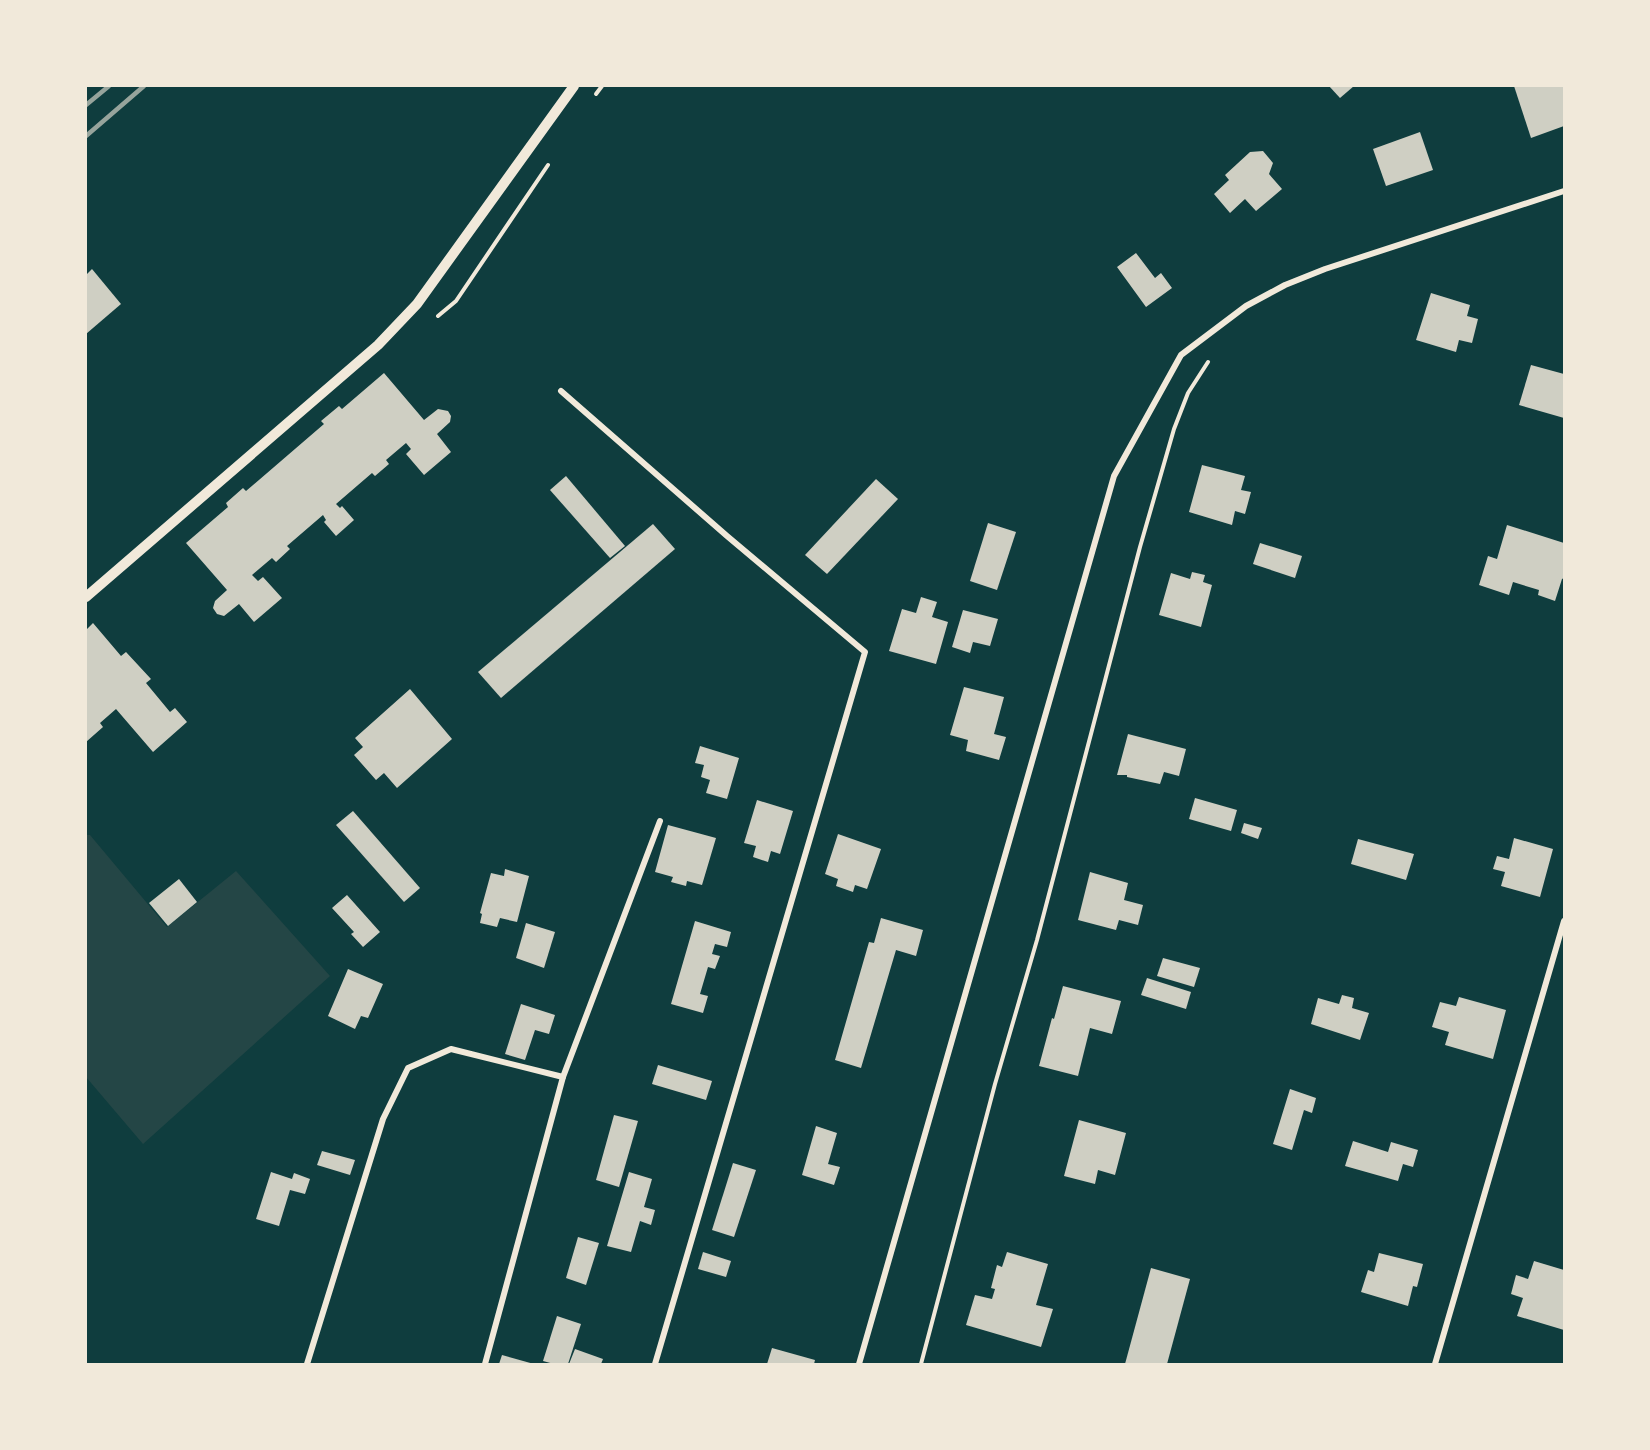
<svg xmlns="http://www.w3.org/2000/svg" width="1650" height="1450" font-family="'Archivo Narrow',sans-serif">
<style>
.green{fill:#244646}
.building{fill:#cfcfc3}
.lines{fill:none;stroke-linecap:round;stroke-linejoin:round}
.path{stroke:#f1e9da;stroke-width:4}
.minor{stroke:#f1e9da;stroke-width:6}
.tertiary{stroke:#f1e9da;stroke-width:10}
.rail{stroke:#97a49c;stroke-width:4.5}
</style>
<rect width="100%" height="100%" fill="#0f3d3e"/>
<!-- green -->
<path class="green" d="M86,835H90L167,927L236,871L330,976L143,1144L86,1077Z"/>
<!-- building -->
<g class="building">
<path d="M1329,86H1354L1340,98Z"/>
<path d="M1514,86H1564V126L1531,138Z"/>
<path d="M1420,132L1433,170L1386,186L1373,149Z"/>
<path d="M1263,151L1273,163L1269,174L1282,189L1256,211L1245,199L1230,213L1214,194L1229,180L1225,175L1250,152Z"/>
<path d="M1136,253L1155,278L1161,273L1172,288L1146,307L1117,267Z"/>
<path d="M92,269L121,304L86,334V275Z"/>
<path d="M1431,293L1470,305L1467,316L1478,319L1472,343L1459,340L1456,352L1416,340Z"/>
<path d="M1531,365L1564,374V418L1519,405Z"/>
<path d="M384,373L424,420L438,409L448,411L451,416L450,422L437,434L451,452L424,475L406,454L411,449L406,443L386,460L389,464L375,476L372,473L336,504L340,508L342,506L354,520L336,536L324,522L326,520L323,515L287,546L290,549L276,562L272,558L252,575L258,581L263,577L282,598L254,622L239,604L224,616L217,614L213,608L215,601L227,590L186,543L228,507L226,503L243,488L246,491L324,424L321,421L339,406L342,409Z"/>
<path d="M1202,465L1245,476L1241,490L1251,492L1245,514L1235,511L1232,525L1189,512Z"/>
<path d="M566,476L625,546L610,558L550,490Z"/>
<path d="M876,479L898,499L827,574L805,555Z"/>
<path d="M988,523L1016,532L997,590L970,581Z"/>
<path d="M653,524L675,549L501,698L478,672Z"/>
<path d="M1507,525L1564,543V578L1562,579L1555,601L1538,595L1539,590L1513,582L1509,595L1479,585L1488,556L1497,559Z"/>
<path d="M1260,543L1302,556L1295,578L1253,564Z"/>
<path d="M1192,572L1205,575L1203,582L1212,585L1201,627L1159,615L1171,573L1190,579Z"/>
<path d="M921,597L937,602L932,617L948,622L936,664L889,651L902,609L916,613Z"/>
<path d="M963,610L998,619L990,646L973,642L970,653L952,647Z"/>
<path d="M93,623L121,656L126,652L151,679L146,683L170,712L175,708L187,722L153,752L116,709L100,723L103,727L86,742V630Z"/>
<path d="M964,687L1004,697L994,734L1006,737L999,760L966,751L968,740L950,735Z"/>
<path d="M410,689L452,739L397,788L384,773L376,780L354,755L363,747L355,738Z"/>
<path d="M1128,734L1186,749L1179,776L1164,772L1160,784L1127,777V775H1117Z"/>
<path d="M700,746L739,758L727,799L706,793L710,780L701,777L704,765L695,763Z"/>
<path d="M1195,798L1237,810L1231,831L1189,819Z"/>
<path d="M757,800L793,811L780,854L771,851L768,862L753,857L756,846L744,843Z"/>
<path d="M353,811L420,888L404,902L336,825Z"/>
<path d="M1244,823L1262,828L1258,839L1241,833Z"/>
<path d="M668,825L716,838L702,885L687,881L686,886L671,882L673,877L655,872Z"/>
<path d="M838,834L881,849L867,889L855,885L853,892L836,886L838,879L825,874Z"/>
<path d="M1514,838L1553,849L1540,897L1501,886L1505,872L1493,869L1497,856L1509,859Z"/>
<path d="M1358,839L1414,854L1406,880L1351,864Z"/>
<path d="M505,869L529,876L517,922L500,918L497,927L480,923L482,914L480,913L491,873L504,876Z"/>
<path d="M1090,872L1128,883L1124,900L1143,905L1138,925L1119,920L1116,930L1078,920Z"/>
<path d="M179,879L197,902L168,926L149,903Z"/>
<path d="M347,895L380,932L363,947L351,934L354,932L332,908Z"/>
<path d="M881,918L923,930L916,956L896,950L861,1068L835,1060L869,942L874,943Z"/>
<path d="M695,921L731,932L727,947L715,944L712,954L720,956L715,969L708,967L700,994L708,996L703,1013L671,1004Z"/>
<path d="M526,923L555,932L544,968L516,958Z"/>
<path d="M1163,958L1200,968L1194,987L1157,976Z"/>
<path d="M348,969L383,984L368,1018L361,1016L355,1029L328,1016Z"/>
<path d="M1147,978L1191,992L1186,1009L1141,995Z"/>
<path d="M1063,986L1121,1001L1112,1034L1090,1028L1078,1076L1039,1066L1052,1018L1054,1019Z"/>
<path d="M1342,995L1354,998L1352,1008L1369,1013L1360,1040L1311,1024L1318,998L1339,1004Z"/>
<path d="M1459,997L1506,1010L1493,1059L1445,1045L1449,1032L1432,1027L1440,1002L1456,1006Z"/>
<path d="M521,1004L555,1015L549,1034L535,1030L525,1060L505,1054Z"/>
<path d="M658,1065L712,1081L706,1100L652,1084Z"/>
<path d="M1290,1089L1316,1098L1312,1113L1304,1110L1292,1150L1273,1144Z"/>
<path d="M614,1115L638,1121L619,1187L596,1180Z"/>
<path d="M1079,1120L1126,1133L1115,1175L1098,1170L1095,1184L1064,1176Z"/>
<path d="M816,1126L837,1133L828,1164L840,1167L834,1185L802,1175Z"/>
<path d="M1353,1141L1388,1152L1391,1142L1418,1150L1413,1167L1403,1164L1398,1181L1345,1166Z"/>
<path d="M322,1151L355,1160L350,1175L317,1165Z"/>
<path d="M733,1163L756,1170L734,1237L712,1230Z"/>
<path d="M271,1172L292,1179L294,1173L310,1179L305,1194L290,1190L279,1226L256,1219Z"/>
<path d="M629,1172L652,1179L644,1207L655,1210L651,1225L640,1221L631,1252L607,1246Z"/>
<path d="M578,1237L599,1243L586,1285L566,1278Z"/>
<path d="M703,1252L731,1261L726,1277L698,1269Z"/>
<path d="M1007,1252L1048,1264L1036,1305L1053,1309L1041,1347L966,1325L975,1295L992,1299L995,1289L991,1288L997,1265L1002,1267Z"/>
<path d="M1379,1253L1423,1264L1417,1287L1413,1286L1408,1306L1361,1292L1368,1270L1374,1272Z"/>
<path d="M1534,1261L1564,1270V1330L1517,1316L1523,1298L1511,1294L1516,1275L1528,1279Z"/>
<path d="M1151,1268L1190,1279L1167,1364H1125Z"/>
<path d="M557,1316L581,1324L568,1364H554L543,1361Z"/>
<path d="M772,1348L815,1360L814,1364H767Z"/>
<path d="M575,1349L603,1359L601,1364H569Z"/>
<path d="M502,1355L534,1364H499Z"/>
</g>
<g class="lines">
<!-- path -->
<g class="path">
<path d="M596,94L602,86"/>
<path d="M438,316L456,301L548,165"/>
<path d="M921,1364L995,1084L1037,940L1140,547L1174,429L1188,393L1208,362"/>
</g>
<!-- minor -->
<g class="minor">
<path d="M561,391L727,536L865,652L655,1364"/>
<path d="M307,1364L383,1119L408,1068L451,1049L563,1077"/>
<path d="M485,1364L563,1077L660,821"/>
<path d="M859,1364L1114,476L1181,355L1246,306L1285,285L1325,269L1564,191"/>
<path d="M1435,1364L1564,921"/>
</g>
<!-- tertiary -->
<path class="tertiary" d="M86,597L378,345L417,304L574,86"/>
<!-- rail -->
<g class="rail">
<path d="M86,105L109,86"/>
<path d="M86,136L144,86"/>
</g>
</g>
<!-- border -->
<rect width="1650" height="1450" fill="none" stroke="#f1e9da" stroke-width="174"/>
</svg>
